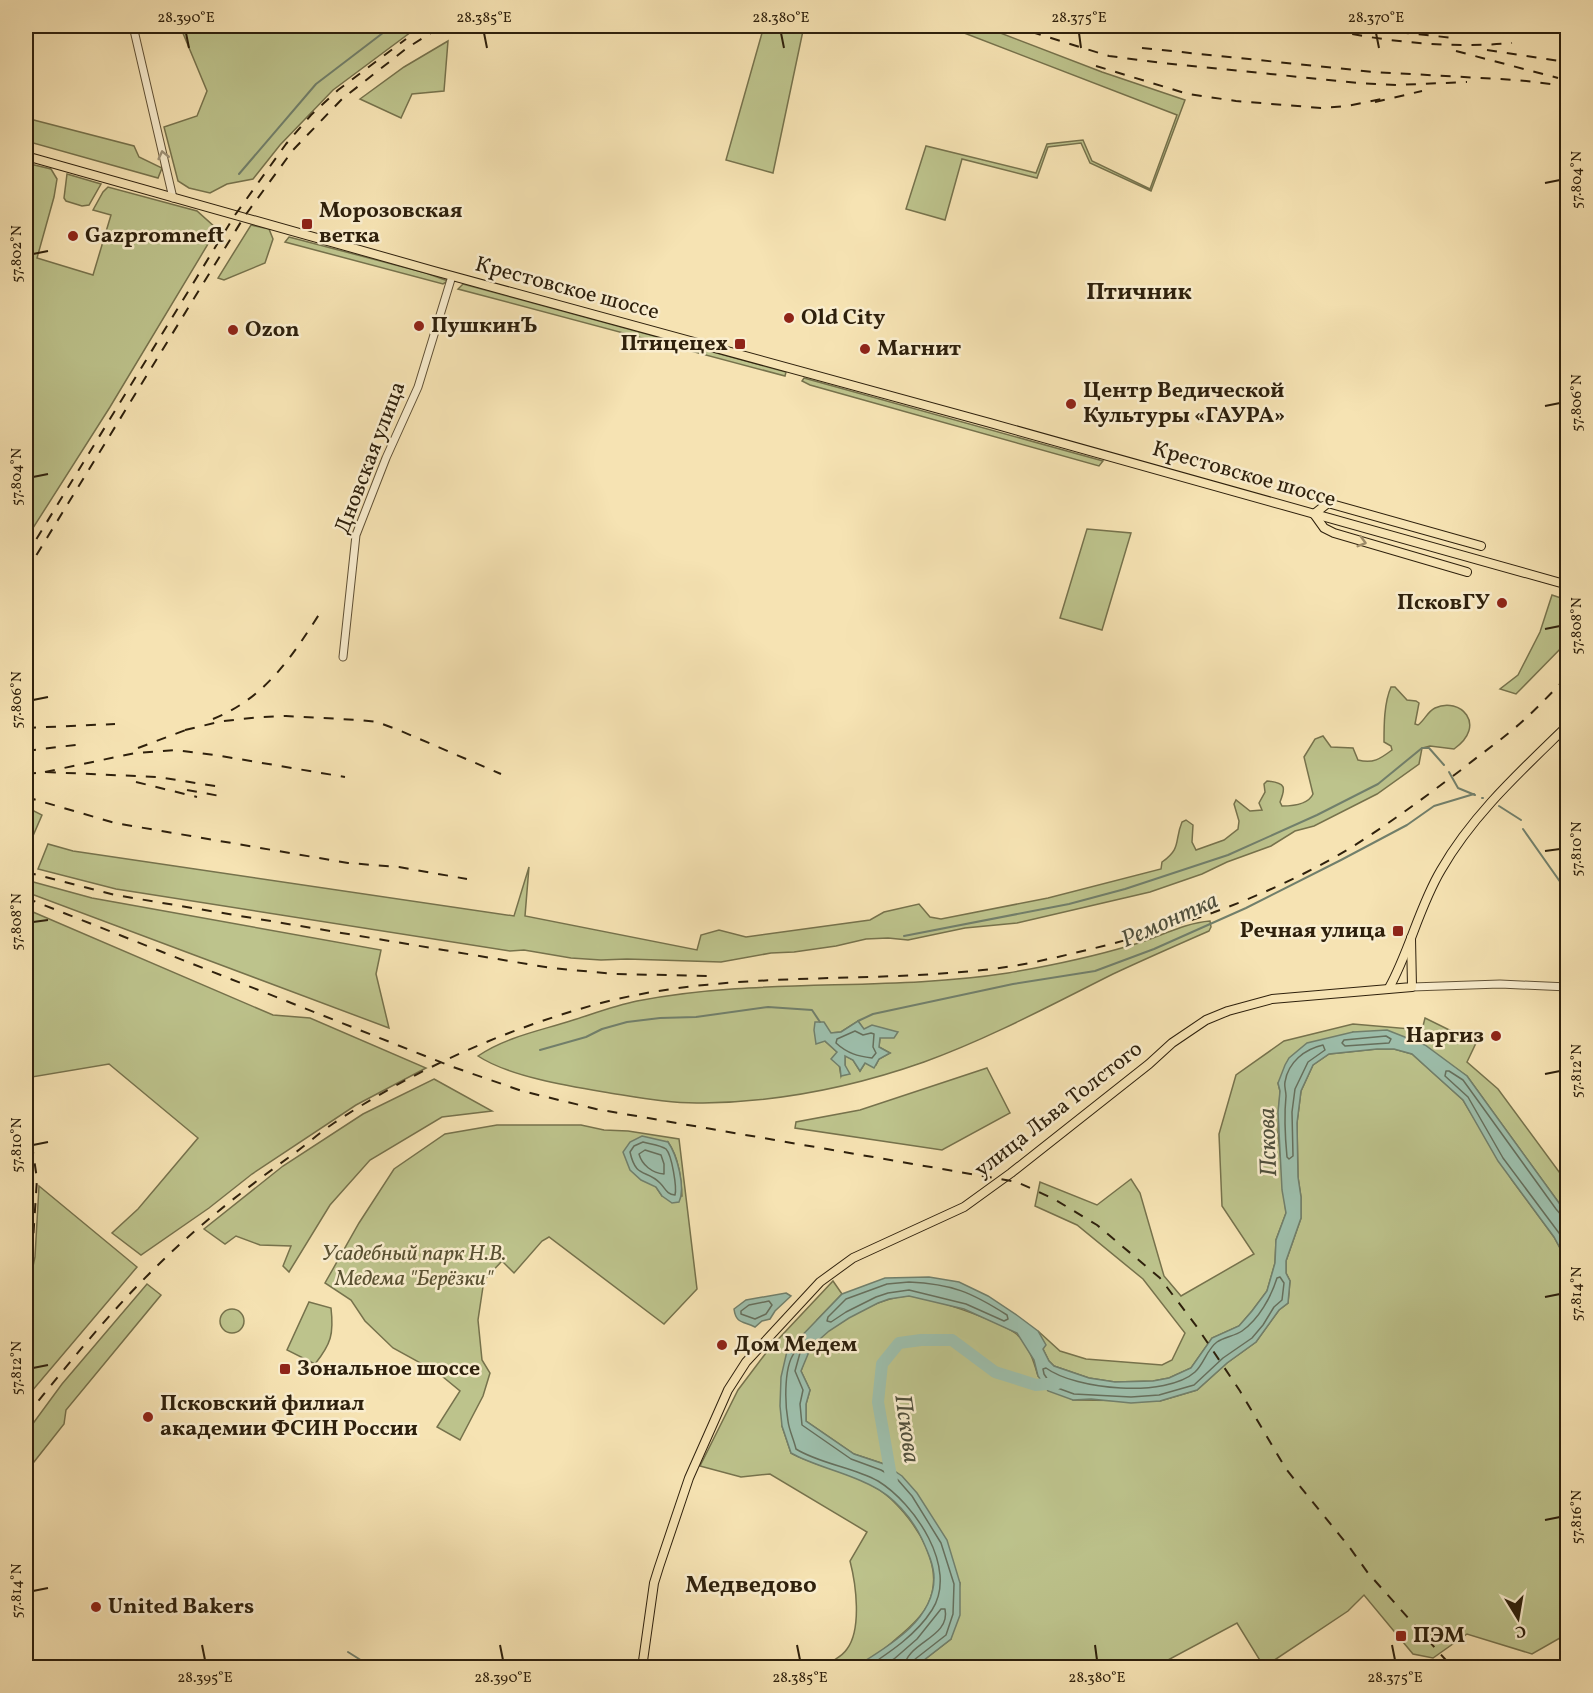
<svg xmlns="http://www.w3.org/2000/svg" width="1593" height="1693" font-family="Vollkorn,serif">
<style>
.green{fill:#bdc38c;stroke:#76724c;stroke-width:1.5;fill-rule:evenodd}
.water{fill:#9dbeab;stroke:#717f6b;stroke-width:1.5}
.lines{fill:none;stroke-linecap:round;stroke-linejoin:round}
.shore{stroke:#666f5c;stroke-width:1.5}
.stream{stroke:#717f6b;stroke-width:2}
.river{stroke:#9dbeab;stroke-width:12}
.tertiary-casing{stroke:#605136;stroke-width:9}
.primary-casing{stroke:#2e200c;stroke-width:10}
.tertiary{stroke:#f9edce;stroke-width:7}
.primary{stroke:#f6e3b3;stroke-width:8}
.rail{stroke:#2e200c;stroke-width:2;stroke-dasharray:10 10;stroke-linecap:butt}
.oneway{stroke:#9e9177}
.oneway2{stroke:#9c8b68}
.ticks{fill:none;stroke:#2e200c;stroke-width:2}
.poi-dot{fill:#8f2418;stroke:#f9edce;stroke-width:2}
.labels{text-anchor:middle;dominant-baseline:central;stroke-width:5;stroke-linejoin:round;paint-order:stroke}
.poi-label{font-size:22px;font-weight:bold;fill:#2e200c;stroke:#f9edce;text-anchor:start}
.street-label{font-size:22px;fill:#2e200c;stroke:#f9edce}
.park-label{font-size:22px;font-style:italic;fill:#595132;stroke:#f9edce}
.neighbourhood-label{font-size:24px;font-weight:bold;fill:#2e200c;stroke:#f9edce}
.water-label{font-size:24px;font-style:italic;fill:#4f4f3c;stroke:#f9edce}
.neatline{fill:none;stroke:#2e200c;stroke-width:2}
.ticks-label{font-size:15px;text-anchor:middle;fill:#2e200c}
</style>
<rect width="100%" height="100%" fill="#f6e3b3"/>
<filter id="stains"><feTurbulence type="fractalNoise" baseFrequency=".00333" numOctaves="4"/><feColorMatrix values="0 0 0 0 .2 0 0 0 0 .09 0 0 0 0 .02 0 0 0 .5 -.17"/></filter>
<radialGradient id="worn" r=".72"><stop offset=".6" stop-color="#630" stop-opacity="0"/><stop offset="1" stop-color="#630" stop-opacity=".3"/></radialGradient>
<!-- green -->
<g class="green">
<path d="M180,26H419L333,90L280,145L253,179L227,184L210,193L189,188L178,181L164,127L197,116L207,91Z"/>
<path d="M764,26H804L773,173L726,160Z"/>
<path d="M946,26H982L1102,72L1185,100L1151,191L1090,163L1081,143L1048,147L1037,178L962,159L945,220L906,209L926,146L1036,173L1047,144L1083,140L1092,161L1150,189L1177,115Z"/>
<path d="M448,41L444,91L412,94L401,118L360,99L404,67Z"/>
<path d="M26,118L134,146L139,157L162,168L158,178L26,141Z"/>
<path d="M26,163L51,169L57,179L54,197L37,258L93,275L111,215L93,210L103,192L108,187L197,211L217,229L110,407L26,539Z"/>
<path d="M67,174L101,184L89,205L82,206L66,201L64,198Z"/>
<path d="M251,225L269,229L273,239L265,263L224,280L218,278Z"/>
<path d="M289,237L426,273L448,281L443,284L285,242Z"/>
<path d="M463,284L786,372L785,376L458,289Z"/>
<path d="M804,378L1103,461L1099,466L810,385L802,381Z"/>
<path d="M1087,529L1131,533L1102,630L1060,618Z"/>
<path d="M1552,595L1567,600V642L1516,694L1500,689L1518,675L1540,632Z"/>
<path d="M1391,687H1395L1407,700L1416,701L1419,703L1415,724L1418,725C1425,720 1427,712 1435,708C1460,696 1488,725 1454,749L1430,746L1422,748L1419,764L1377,794L1314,826L1295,831L1271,846L1227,862L1202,874L1150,892L1017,923L965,928L908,940L888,938L866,939L836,946L794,952L771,953L721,962L627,959L601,960L571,958L524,950L510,951L116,889L38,869L48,844L73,851L514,916L529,867L525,916L697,950L701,935L719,930L746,937L870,920L884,912L919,904L930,917L941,919L1048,898L1161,869L1162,862C1182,848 1174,841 1182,822L1186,820L1193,825L1192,842L1196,850L1224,840L1238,829L1239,821L1234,804L1236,800L1250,811L1262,810L1259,803L1265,792L1264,784L1267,781C1286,783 1286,787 1280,802L1282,806C1293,806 1308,805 1313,794L1304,757L1315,739L1323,736L1331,747L1353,748L1358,760C1373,764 1380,759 1392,750L1391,746L1384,742C1384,725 1384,703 1391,687Z"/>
<path d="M26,807L42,815L26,852Z"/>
<path d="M26,880L92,898L381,950L376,974L389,1028L26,892Z"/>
<path d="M26,909L273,1015L310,1018L426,1068L356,1105L252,1174L209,1208L141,1255L112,1233L138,1209L198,1138L109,1064L32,1077L26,1061Z"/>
<path d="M1210,921L1211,927L1209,931C1177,945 1145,959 1113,974C1051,1005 990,1038 924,1062C853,1087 779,1102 703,1103C670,1104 636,1097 604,1092C568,1086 508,1076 478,1056C504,1038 538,1031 567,1022C590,1015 613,1006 637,1001C759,977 885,992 1008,973C1049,966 1092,957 1132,945C1158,938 1183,923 1210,921ZM858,1021L864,1030L880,1038L879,1047L890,1053L879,1059L876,1065L865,1063L860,1071L853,1060L845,1055V1065L841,1076L837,1052L825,1041L830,1033L841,1032Z"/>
<path d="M1425,1018L1476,1043L1467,1062L1498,1089L1568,1184L1567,1214L1467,1076L1449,1064L1353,1032L1278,1083L1280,1091L1278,1133L1286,1213L1276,1240L1275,1263L1267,1291L1252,1311L1239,1326L1212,1338L1191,1368L1169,1378L1153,1381L1115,1382L1089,1378L1054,1366L1049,1361L1043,1349L1045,1345L1038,1331L1060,1351L1086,1359L1162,1365L1172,1360L1185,1333L1143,1279L1077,1225L1035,1206L1040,1182L1097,1205L1131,1179L1140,1193L1164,1276L1181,1296L1254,1254L1222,1206L1219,1134L1236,1075L1284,1041L1353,1024L1422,1030Z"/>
<path d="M1377,1049H1394L1412,1054L1463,1100L1512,1180L1554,1237L1567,1261V1634L1532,1654L1467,1634L1433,1658L1413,1654L1364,1595L1348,1611L1264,1667L1237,1623L1155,1667H915L951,1639L960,1583L884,1464L854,1454L806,1421V1404L810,1390L801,1371C804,1362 806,1352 812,1346C832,1323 877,1298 908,1296C927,1295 998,1321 1015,1333C1028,1342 1034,1362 1038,1376L1073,1400L1160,1401L1197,1390L1227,1363L1256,1342L1279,1310L1288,1303L1290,1281L1286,1273V1261L1301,1218V1197L1298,1177L1297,1123L1301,1091L1313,1065L1329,1054Z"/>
<path d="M987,1068L1010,1113L942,1150L795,1128L796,1122L860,1110Z"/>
<path d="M434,1079L492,1111L442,1117L370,1160L330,1205L289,1272L283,1266L291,1246L260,1245L236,1236L225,1244L204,1229L283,1166L363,1114Z"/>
<path d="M497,1125H581L604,1130L628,1131L679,1139L697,1289L664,1324L549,1237L542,1241L514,1273L502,1261L484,1280L478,1320L482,1360L490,1373L483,1396L460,1440L437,1427L460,1391L437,1372L393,1348L365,1321L351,1300L325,1283L359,1223L394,1169L445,1134ZM668,1142C679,1158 681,1178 682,1196H662L656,1187Z"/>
<path d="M39,1186L137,1267L26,1398V1299L35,1257Z"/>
<path d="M833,1281L842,1294L817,1320L782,1426L791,1453C823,1470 863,1473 891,1499C917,1524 946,1567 928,1604C922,1617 908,1629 897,1638C887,1647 869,1662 856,1667C846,1670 830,1667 819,1667C828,1663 841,1658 847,1649C862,1629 856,1584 850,1561L867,1532L770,1474L741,1477L700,1466L738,1390L769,1349Z"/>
<path d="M147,1284L161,1295L66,1410L64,1424L26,1472V1433L62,1384Z"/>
<path d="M309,1302L331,1308C334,1334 331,1344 315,1364L287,1350Z"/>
<circle cx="232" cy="1321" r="12"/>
</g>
<!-- water -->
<g class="water">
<path d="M858,1021L864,1029L872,1025L898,1032L894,1038H880L879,1047L890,1053L879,1059L874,1068L865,1063L860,1071L853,1060L845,1056V1065L850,1074L841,1076L840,1067L831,1059L837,1052L825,1041L816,1044L814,1030L815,1022H824L831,1033L841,1032Z"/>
<path d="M1387,1030L1425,1045L1467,1076L1567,1214V1261L1554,1237L1498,1161L1463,1100L1433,1073L1412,1054L1394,1049H1377L1329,1054L1313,1065L1301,1091L1297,1123L1298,1177L1301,1197V1218L1286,1261V1273L1290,1281L1288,1303L1279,1310L1256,1342L1227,1363L1197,1390L1160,1401L1131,1403L1091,1399L1073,1400L1048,1391L1038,1376L1034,1360L1017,1333L964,1309L909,1296L889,1299L878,1303L849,1318L829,1331L811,1347L801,1371L810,1390L806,1404V1421L854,1454L884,1464L902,1476L917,1493L947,1540L960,1583V1615L951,1639L915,1667H855C887,1647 934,1621 934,1578C934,1565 927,1550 922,1539C912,1518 893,1496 872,1486C846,1472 816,1467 791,1453L782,1426L780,1406L781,1377L787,1351L842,1294L885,1278L929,1277L959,1282L988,1296L1018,1316L1038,1331L1046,1345L1043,1349L1049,1361L1054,1366L1089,1378L1115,1382L1153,1381L1169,1378L1191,1368L1212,1338L1239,1326L1252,1311L1267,1291L1275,1263L1276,1240L1286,1213L1282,1190L1278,1112L1280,1091L1278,1083L1285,1065L1289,1058L1307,1043L1353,1032Z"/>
<path d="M642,1136L668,1142C677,1155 686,1188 679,1202L672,1203L662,1196L656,1187L641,1180L630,1170L623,1152L630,1142Z"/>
<path d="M786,1293L791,1296L775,1311L770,1319L762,1321L755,1327C743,1321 736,1324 734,1309L746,1300Z"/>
</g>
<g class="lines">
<!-- shore -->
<g class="shore">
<path d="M855,1031L863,1035L871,1033L874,1034L873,1047L876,1053L872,1058C858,1056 848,1054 836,1043L837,1039Z"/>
<path d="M1386,1036L1391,1039L1389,1043L1345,1046L1342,1043L1344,1040Z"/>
<path d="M1323,1045L1325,1050L1308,1062L1295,1089L1292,1112L1293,1156L1289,1159L1287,1157C1285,1136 1284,1116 1286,1096C1286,1091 1284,1086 1285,1082C1288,1062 1305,1049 1323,1045Z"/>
<path d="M643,1142C650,1144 661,1145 666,1149C672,1155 677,1188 675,1195C666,1194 666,1189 660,1183C646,1169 636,1179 630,1152L634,1146Z"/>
<path d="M645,1150L661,1155L664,1164V1174C652,1173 642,1165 639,1154Z"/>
<path d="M1568,1217L1562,1216L1556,1209L1463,1080L1449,1071H1446L1445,1076L1468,1097L1503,1158L1559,1233L1568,1249"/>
<path d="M1280,1277L1284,1283L1282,1300L1274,1307L1263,1325L1252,1338L1223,1358L1194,1385L1159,1395L1131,1397L1074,1394L1052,1386L1044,1374L1043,1369L1046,1368C1076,1390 1166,1398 1195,1372C1204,1364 1207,1349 1217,1342C1224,1337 1235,1336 1242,1331C1259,1319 1271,1297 1277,1278Z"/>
<path d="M909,1282C952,1284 971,1292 1007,1315L1008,1319L1004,1321L966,1304L909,1290L888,1293L876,1297L846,1312L831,1322L827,1321L828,1317L846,1299L887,1284Z"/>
<path d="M769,1301L772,1305L766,1314L755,1319L741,1314V1311L749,1305Z"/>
<path d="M866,1668C890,1652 916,1635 932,1610C959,1568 914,1503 878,1481C853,1467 820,1464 796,1449C794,1440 789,1430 788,1421C785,1404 783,1362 797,1350L800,1353L795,1371L803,1390L800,1404L802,1425L851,1459L881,1470L898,1480L912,1496L941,1543L954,1584L953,1614L946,1635L914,1660L912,1668"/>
<path d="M880,1668L894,1659L917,1639L941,1609H945C951,1638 906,1642 904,1668"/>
</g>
<!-- stream -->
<g class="stream">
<path d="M239,174L316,84L392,26"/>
<path d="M1449,772L1458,788L1475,795"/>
<path d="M1482,798H1483"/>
<path d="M1499,806L1521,820"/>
<path d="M1523,829L1568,893"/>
<path d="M904,936L1069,904L1125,889L1228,855L1317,815L1378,784L1422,748H1429L1444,765"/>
<path d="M858,1021L873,1014L1013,984L1095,971L1154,949L1246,908L1341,860L1407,825L1434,806L1474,794"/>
<path d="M540,1050L586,1037L602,1029L627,1022L660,1018L696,1017L768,1007L812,1010L820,1022"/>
<path d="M348,1652L367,1664L387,1668"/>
<path d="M685,1668L686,1662"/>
</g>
<!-- river -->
<path class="river" d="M892,1482L878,1402L882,1364L899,1343L921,1340H952L995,1372L1036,1385L1058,1383"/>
<defs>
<g id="tertiary">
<path d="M133,26L173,198"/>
<path d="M343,657L356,535L386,458L418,387L452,276"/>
<path d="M1412,987L1500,984L1568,987"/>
</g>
<g id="primary">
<path d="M26,156L434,271L990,423L1568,585"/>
<path d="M1314,514L1328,503L1481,546"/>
<path d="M1314,514L1324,528L1334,533L1467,572"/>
<path d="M1389,988C1410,950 1419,907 1441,870C1473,814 1522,770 1568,725"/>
<path d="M642,1668L654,1583L659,1567L689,1478L728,1390L746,1362L820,1282L853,1258L964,1207L1011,1173L1149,1064L1172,1043L1206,1020L1228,1011L1272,999L1412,987L1411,938"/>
</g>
</defs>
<!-- tertiary casing -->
<use href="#tertiary" class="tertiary-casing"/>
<!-- primary casing -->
<use href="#primary" class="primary-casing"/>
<!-- tertiary -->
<use href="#tertiary" class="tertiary"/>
<!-- primary -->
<use href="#primary" class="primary"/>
<!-- rail -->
<g class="rail">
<path d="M1012,26L1109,56L1162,63L1359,83L1396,85L1467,82"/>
<path d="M1057,26L1070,28"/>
<path d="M1313,26C1379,41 1444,49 1512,43"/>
<path d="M1434,26H1464"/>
<path d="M1359,28L1454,38"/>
<path d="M1558,28H1568"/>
<path d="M1142,48L1374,72L1517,80L1568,86"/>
<path d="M1487,50L1559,61"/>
<path d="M1456,51L1558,78"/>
<path d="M1096,66L1188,94L1236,101L1321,108L1347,106L1382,99"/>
<path d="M1375,102L1422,91"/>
<path d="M26,556L235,215L286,144L311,115L338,90L406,39"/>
<path d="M26,572L244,217L293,150L342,99L407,48L442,26"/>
<path d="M26,598L34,587"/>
<path d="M213,719C265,698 291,658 320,613"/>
<path d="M26,728L115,724"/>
<path d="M185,730L223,721L262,717L286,716L359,720L377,722L401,731L501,774"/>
<path d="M138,748L191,728"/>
<path d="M26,751L83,744"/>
<path d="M45,772L135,753L175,750L215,755L345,777"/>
<path d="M26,774L45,772L158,777L221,787"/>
<path d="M136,782L197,797"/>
<path d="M187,790L220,796"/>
<path d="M26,797L115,823L348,863L399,867L467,879"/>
<path d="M26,872L115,895L551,968L615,974L712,976"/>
<path d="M26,898L453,1067L522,1091L596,1109L1017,1182L1054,1199L1097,1225L1160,1278L1197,1327L1240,1391L1286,1469L1350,1548L1368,1573L1453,1668"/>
<path d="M26,1104L37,1179L32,1256L26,1287"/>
<path d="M26,1416C65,1368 104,1319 148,1275C192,1230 241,1192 292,1155C306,1145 319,1133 334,1123C415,1069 508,1028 601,1003C723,971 850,983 973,971C1012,968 1050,959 1087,950C1179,928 1271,896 1352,847C1390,823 1425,797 1461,770C1477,757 1494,745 1510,732C1531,715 1549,695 1568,676"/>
</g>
</g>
<!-- one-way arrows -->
<defs><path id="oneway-chevron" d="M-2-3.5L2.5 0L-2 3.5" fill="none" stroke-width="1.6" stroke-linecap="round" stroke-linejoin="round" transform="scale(1.5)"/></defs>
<use class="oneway" href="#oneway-chevron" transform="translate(163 155) rotate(-103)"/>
<use class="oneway2" href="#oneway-chevron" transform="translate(1362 542) rotate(16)"/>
<!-- ticks -->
<path class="ticks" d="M186,33L189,48M484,33L487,48M781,33L784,48M1079,33L1081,48M1376,33L1379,48M1545,183L1560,180M33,254L48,251M1545,406L1560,403M33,477L48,474M1545,629L1560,626M33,700L48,697M1545,851L1560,849M33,922L48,920M1545,1074L1560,1071M33,1145L48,1142M1545,1297L1560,1294M33,1368L48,1365M1545,1520L1560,1517M33,1591L48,1588M202,1645L205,1660M500,1645L503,1660M797,1645L800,1660M1095,1645L1097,1660M1392,1645L1395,1660"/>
<!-- markers -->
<g class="poi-dot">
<rect x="301" y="218" width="12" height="12" rx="3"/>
<circle cx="73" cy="236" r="6"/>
<circle cx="789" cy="318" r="6"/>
<circle cx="419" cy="326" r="6"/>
<circle cx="233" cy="330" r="6"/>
<rect x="734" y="338" width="12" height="12" rx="3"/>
<circle cx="865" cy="349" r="6"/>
<circle cx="1071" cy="404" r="6"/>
<circle cx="1502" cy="603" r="6"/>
<rect x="1392" y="925" width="12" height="12" rx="3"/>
<circle cx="1496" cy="1036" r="6"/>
<circle cx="722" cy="1345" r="6"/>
<rect x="279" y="1363" width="12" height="12" rx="3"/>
<circle cx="148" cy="1417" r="6"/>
<circle cx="96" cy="1607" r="6"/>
<rect x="1395" y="1630" width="12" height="12" rx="3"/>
</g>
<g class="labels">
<!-- poi labels -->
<g class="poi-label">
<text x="319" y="211">Морозовская<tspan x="319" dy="25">ветка</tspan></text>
<text x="85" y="236">Gazpromneft</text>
<text x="801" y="318">Old City</text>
<text x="431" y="326">ПушкинЪ</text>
<text x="245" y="330">Ozon</text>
<text x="728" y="344" text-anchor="end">Птицецех</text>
<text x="877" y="349">Магнит</text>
<text x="1083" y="391">Центр Ведической<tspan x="1083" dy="25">Культуры «ГАУРА»</tspan></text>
<text x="1490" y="603" text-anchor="end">ПсковГУ</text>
<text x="1386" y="931" text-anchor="end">Речная улица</text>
<text x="1484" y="1036" text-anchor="end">Наргиз</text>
<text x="734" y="1345">Дом Медем</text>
<text x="297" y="1369">Зональное шоссе</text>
<text x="160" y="1404">Псковский филиал<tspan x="160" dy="25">академии ФСИН России</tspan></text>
<text x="108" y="1607">United Bakers</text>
<text x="1413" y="1636">ПЭМ</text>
</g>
<!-- street labels -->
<g class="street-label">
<text transform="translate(567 289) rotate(15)">Крестовское шоссе</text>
<text transform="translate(371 458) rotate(-69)">Дновская улица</text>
<text transform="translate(1244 475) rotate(16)">Крестовское шоссе</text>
<text transform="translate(1059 1110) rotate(-38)">улица Льва Толстого</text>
</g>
<!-- park labels -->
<g class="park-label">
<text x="414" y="1254">Усадебный парк Н.В.<tspan x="414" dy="25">Медема "Берёзки"</tspan></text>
</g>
<!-- neighbourhood labels -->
<g class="neighbourhood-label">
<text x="1139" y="293">Птичник</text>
<text x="751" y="1586">Медведово</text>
</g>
<!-- water labels -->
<g class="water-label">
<text transform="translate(1170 921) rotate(-24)">Ремонтка</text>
<text transform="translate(1269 1142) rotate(-92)">Пскова</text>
<text transform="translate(906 1429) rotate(82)">Пскова</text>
</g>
</g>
<!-- margin -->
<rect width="1593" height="1693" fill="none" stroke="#f6e3b3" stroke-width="66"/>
<!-- north arrow -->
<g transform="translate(1518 1618) rotate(169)" stroke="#f9edce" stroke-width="4.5" paint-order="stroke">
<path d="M0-4.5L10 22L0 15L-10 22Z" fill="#2e200c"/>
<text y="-9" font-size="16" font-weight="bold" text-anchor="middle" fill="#2e200c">С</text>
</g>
<rect x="33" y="33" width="1527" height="1627" class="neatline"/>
<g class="ticks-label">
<text x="186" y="22">28.390°E</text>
<text x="484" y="22">28.385°E</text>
<text x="781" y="22">28.380°E</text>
<text x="1079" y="22">28.375°E</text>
<text x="1376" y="22">28.370°E</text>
<text transform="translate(1576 180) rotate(-90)" y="5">57.804°N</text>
<text transform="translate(16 254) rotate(-90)" y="5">57.802°N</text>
<text transform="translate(1576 403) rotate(-90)" y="5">57.806°N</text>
<text transform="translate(16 477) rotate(-90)" y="5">57.804°N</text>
<text transform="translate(1576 626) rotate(-90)" y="5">57.808°N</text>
<text transform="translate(16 700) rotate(-90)" y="5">57.806°N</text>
<text transform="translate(1576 849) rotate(-90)" y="5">57.810°N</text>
<text transform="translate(16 922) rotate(-90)" y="5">57.808°N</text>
<text transform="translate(1576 1071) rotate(-90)" y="5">57.812°N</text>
<text transform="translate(16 1145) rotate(-90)" y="5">57.810°N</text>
<text transform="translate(1576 1294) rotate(-90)" y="5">57.814°N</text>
<text transform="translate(16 1368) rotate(-90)" y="5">57.812°N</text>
<text transform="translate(1576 1517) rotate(-90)" y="5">57.816°N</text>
<text transform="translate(16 1591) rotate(-90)" y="5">57.814°N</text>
<text x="205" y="1682">28.395°E</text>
<text x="503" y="1682">28.390°E</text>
<text x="800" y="1682">28.385°E</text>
<text x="1097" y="1682">28.380°E</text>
<text x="1395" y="1682">28.375°E</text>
</g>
<rect width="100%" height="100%" filter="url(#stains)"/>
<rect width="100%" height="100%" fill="url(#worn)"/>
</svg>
